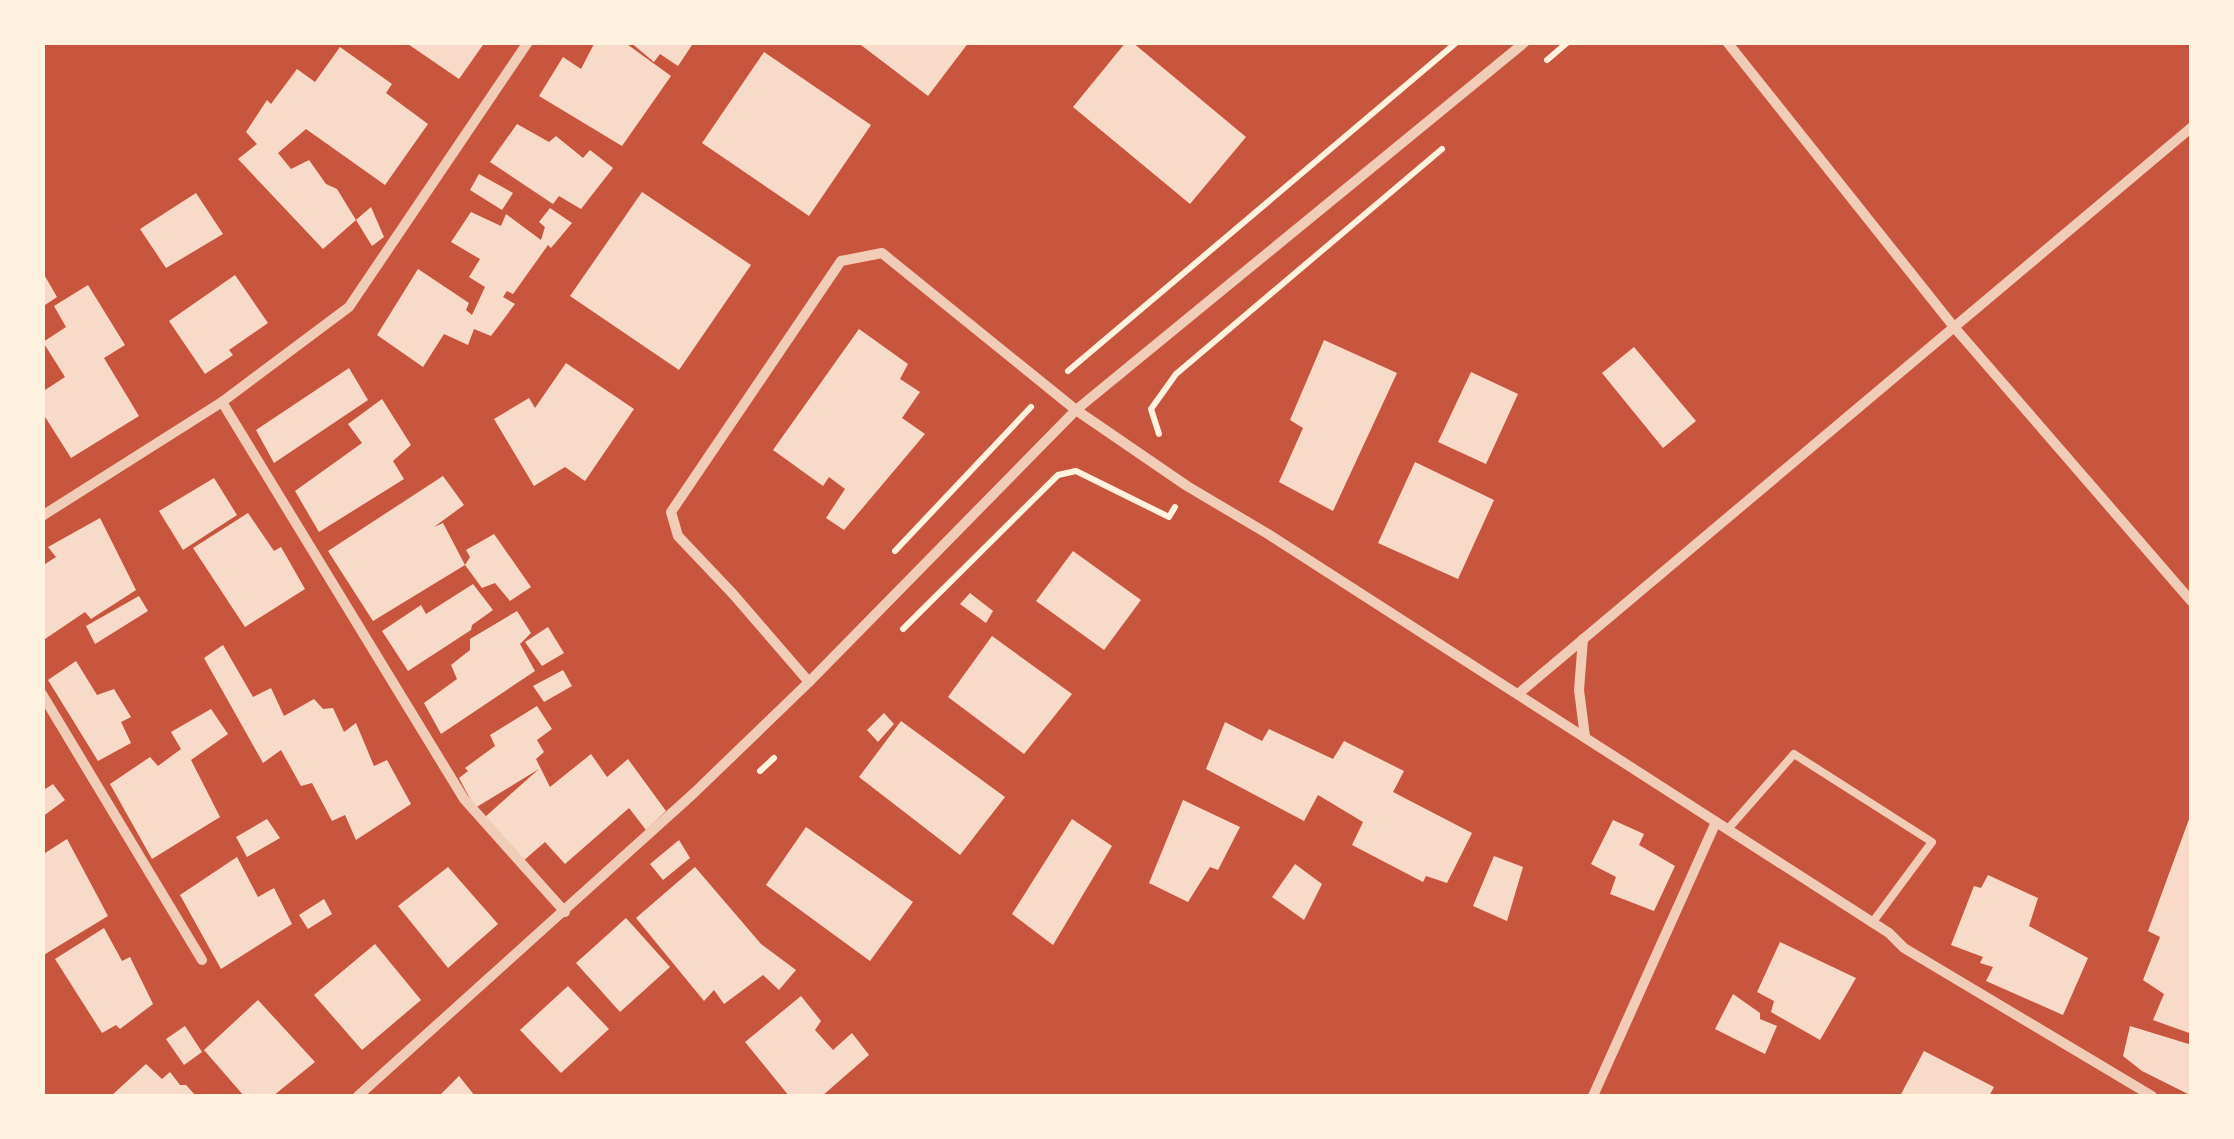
<svg xmlns="http://www.w3.org/2000/svg" width="2234" height="1139" font-family="Raleway,sans-serif">
<style>
.building{fill:#f7dbc8}
.lines{fill:none;stroke-linecap:round;stroke-linejoin:round}
.path{stroke:#fff3e0;stroke-width:6}
.service{stroke:#f1ccb7;stroke-width:8}
.minor{stroke:#f1ccb7;stroke-width:10}
</style>
<rect width="100%" height="100%" fill="#c8553d"/>
<!-- building -->
<g class="building">
<path d="M405,42H485L459,79Z"/>
<path d="M595,42H624L671,76L622,146L539,96L563,57L581,69Z"/>
<path d="M630,42H694L678,66L660,54L654,62Z"/>
<path d="M857,42H969L928,96Z"/>
<path d="M1126,42H1132L1246,137L1190,204L1073,107Z"/>
<path d="M340,47L392,84L386,93L428,124L385,185L306,129L278,153L291,169L309,160L326,184L337,189L356,220L323,249L238,159L257,144L246,132L267,100L271,104L297,69L315,82Z"/>
<path d="M764,52L871,125L809,216L702,143Z"/>
<path d="M517,124L549,142L556,136L583,158L590,150L613,168L581,209L559,196L553,204L490,162Z"/>
<path d="M479,174L513,193L502,210L470,190Z"/>
<path d="M642,192L751,265L679,370L570,296Z"/>
<path d="M196,193L223,234L166,268L140,229Z"/>
<path d="M371,207L384,237L372,246L356,220Z"/>
<path d="M550,208L572,223L551,248L548,245L513,294L507,291L503,297L515,304L491,336L474,329L468,345L444,334L423,367L377,335L418,269L469,303L466,310L472,315L485,287L469,277L480,259L451,242L471,212L501,226L506,214L541,240L545,227L539,222Z"/>
<path d="M42,271L57,297L42,307Z"/>
<path d="M235,275L268,323L229,350L233,355L205,374L169,321Z"/>
<path d="M88,285L125,345L104,358L139,416L71,458L42,412V392L65,377L43,342L66,327L54,306Z"/>
<path d="M859,329L908,364L900,379L920,392L902,418L925,434L844,530L826,518L845,489L829,477L823,486L773,450Z"/>
<path d="M1324,340L1397,373L1333,511L1279,482L1303,428L1290,420Z"/>
<path d="M1634,347L1696,421L1663,448L1602,373Z"/>
<path d="M566,363L634,409L585,481L565,467L534,486L494,419L529,398L535,408Z"/>
<path d="M349,368L368,400L274,463L256,430Z"/>
<path d="M1471,372L1518,394L1486,464L1438,442Z"/>
<path d="M382,399L411,445L393,461L404,479L319,532L295,491L362,443L348,424Z"/>
<path d="M1415,462L1494,500L1458,579L1378,543Z"/>
<path d="M443,476L464,505L434,527L443,523L465,565L373,621L328,551Z"/>
<path d="M214,478L237,515L183,550L159,511Z"/>
<path d="M248,513L274,551L281,547L305,589L245,627L193,548Z"/>
<path d="M100,518L136,590L91,619L85,612L42,641V566L56,557L48,547Z"/>
<path d="M494,534L531,587L510,601L495,583L482,588L465,565L470,557L466,550Z"/>
<path d="M1073,551L1141,600L1104,650L1036,601Z"/>
<path d="M473,584L493,610L472,625L471,630L408,671L382,631L421,605L426,614Z"/>
<path d="M970,593L993,611L986,623L960,604Z"/>
<path d="M139,596L148,611L95,644L86,626Z"/>
<path d="M517,611L531,633L520,644L535,671L441,734L424,703L457,679L451,665L470,650V639Z"/>
<path d="M548,627L564,653L542,666L525,642Z"/>
<path d="M992,636L1072,694L1024,754L948,697Z"/>
<path d="M223,645L253,697L271,688L284,716L314,699L323,709L333,708L344,732L356,723L374,766L387,760L411,804L356,840L345,815L332,821L312,783L301,786L281,750L263,763L204,658Z"/>
<path d="M76,661L97,695L114,689L131,717L121,722L131,743L98,761L48,680Z"/>
<path d="M563,670L572,686L544,702L533,686Z"/>
<path d="M537,706L552,729L537,740L544,752L536,759L550,787L591,754L607,777L628,759L666,811L646,830L629,808L565,864L545,842L523,861L485,817L539,769L475,808L459,778L468,771L465,768L495,746L490,735Z"/>
<path d="M211,709L228,734L191,760L220,817L152,859L110,784L150,757L158,766L181,749L171,732Z"/>
<path d="M884,713L894,724L878,742L867,730Z"/>
<path d="M901,721L1005,797L960,855L859,777Z"/>
<path d="M1225,722L1262,741L1269,729L1333,759L1344,741L1404,771L1393,792L1472,833L1447,883L1426,876L1423,882L1352,845L1363,822L1318,795L1304,821L1206,769Z"/>
<path d="M53,784L65,800L42,817V791Z"/>
<path d="M1183,800L1240,827L1218,870L1210,867L1188,902L1149,883Z"/>
<path d="M2192,811V1034L2153,1020L2164,994L2143,980L2160,937L2148,931Z"/>
<path d="M267,819L280,838L247,857L236,837Z"/>
<path d="M1072,819L1112,846L1053,945L1012,914Z"/>
<path d="M1613,820L1644,834L1639,845L1675,866L1654,911L1610,894L1616,877L1591,864Z"/>
<path d="M806,827L913,902L870,961L766,885Z"/>
<path d="M67,839L108,916L42,956V855Z"/>
<path d="M679,840L690,858L663,880L650,864Z"/>
<path d="M1494,856L1523,867L1507,921L1473,906Z"/>
<path d="M237,857L258,897L274,888L292,924L221,969L180,895Z"/>
<path d="M1295,864L1322,884L1304,920L1272,897Z"/>
<path d="M448,867L498,924L448,968L398,906Z"/>
<path d="M695,867L761,944L796,970L779,990L763,975L724,1004L714,990L704,1001L636,918Z"/>
<path d="M1988,875L2038,898L2029,926L2088,958L2063,1015L1986,981L1993,967L1980,963L1983,957L1951,945L1974,886L1981,888Z"/>
<path d="M324,899L332,914L308,929L299,915Z"/>
<path d="M626,918L670,967L620,1012L576,963Z"/>
<path d="M104,928L122,961L130,957L153,1004L120,1029L116,1025L102,1033L55,959Z"/>
<path d="M1780,942L1856,978L1820,1040L1771,1012L1774,1001L1757,992Z"/>
<path d="M375,944L421,1000L362,1050L314,995Z"/>
<path d="M568,986L609,1029L561,1073L520,1030Z"/>
<path d="M1733,994L1760,1013V1019L1777,1026L1765,1054L1715,1029Z"/>
<path d="M801,996L821,1021L815,1030L833,1050L852,1033L869,1055L822,1096H789L745,1042Z"/>
<path d="M258,1000L315,1062L273,1096H244L204,1050Z"/>
<path d="M185,1026L202,1052L184,1065L166,1039Z"/>
<path d="M2130,1026L2192,1045V1096L2142,1071L2123,1056Z"/>
<path d="M1924,1051L1994,1087L1989,1096H1900Z"/>
<path d="M146,1064L162,1079L170,1072L180,1085H186L196,1096H111Z"/>
<path d="M459,1076L475,1096H439Z"/>
</g>
<g class="lines">
<!-- path -->
<g class="path">
<path d="M1547,60L1568,42"/>
<path d="M1068,371L1457,42"/>
<path d="M1159,434L1151,409L1176,374L1442,149"/>
<path d="M895,551L1031,407"/>
<path d="M903,629L1058,475L1076,471L1169,517L1175,507"/>
<path d="M760,771L774,758"/>
</g>
<!-- service -->
<path class="service" d="M1728,829L1794,754L1932,842L1872,923"/>
<!-- minor -->
<g class="minor">
<path d="M1727,42L1954,327L2192,602"/>
<path d="M222,402L464,799L565,912"/>
<path d="M42,516L222,402L349,307L528,42"/>
<path d="M1583,639L1579,690L1585,737"/>
<path d="M809,682L733,594L678,536L671,512L841,261L882,253L1076,410L1187,486L1268,534L1889,933L1904,948L2152,1096"/>
<path d="M42,694L202,960"/>
<path d="M1518,694L2192,127"/>
<path d="M358,1096L694,793L809,682L1076,410L1525,42"/>
<path d="M1593,1096L1716,822"/>
</g>
</g>
<!-- border -->
<rect width="2234" height="1139" fill="none" stroke="#fff3e0" stroke-width="90"/>
</svg>
